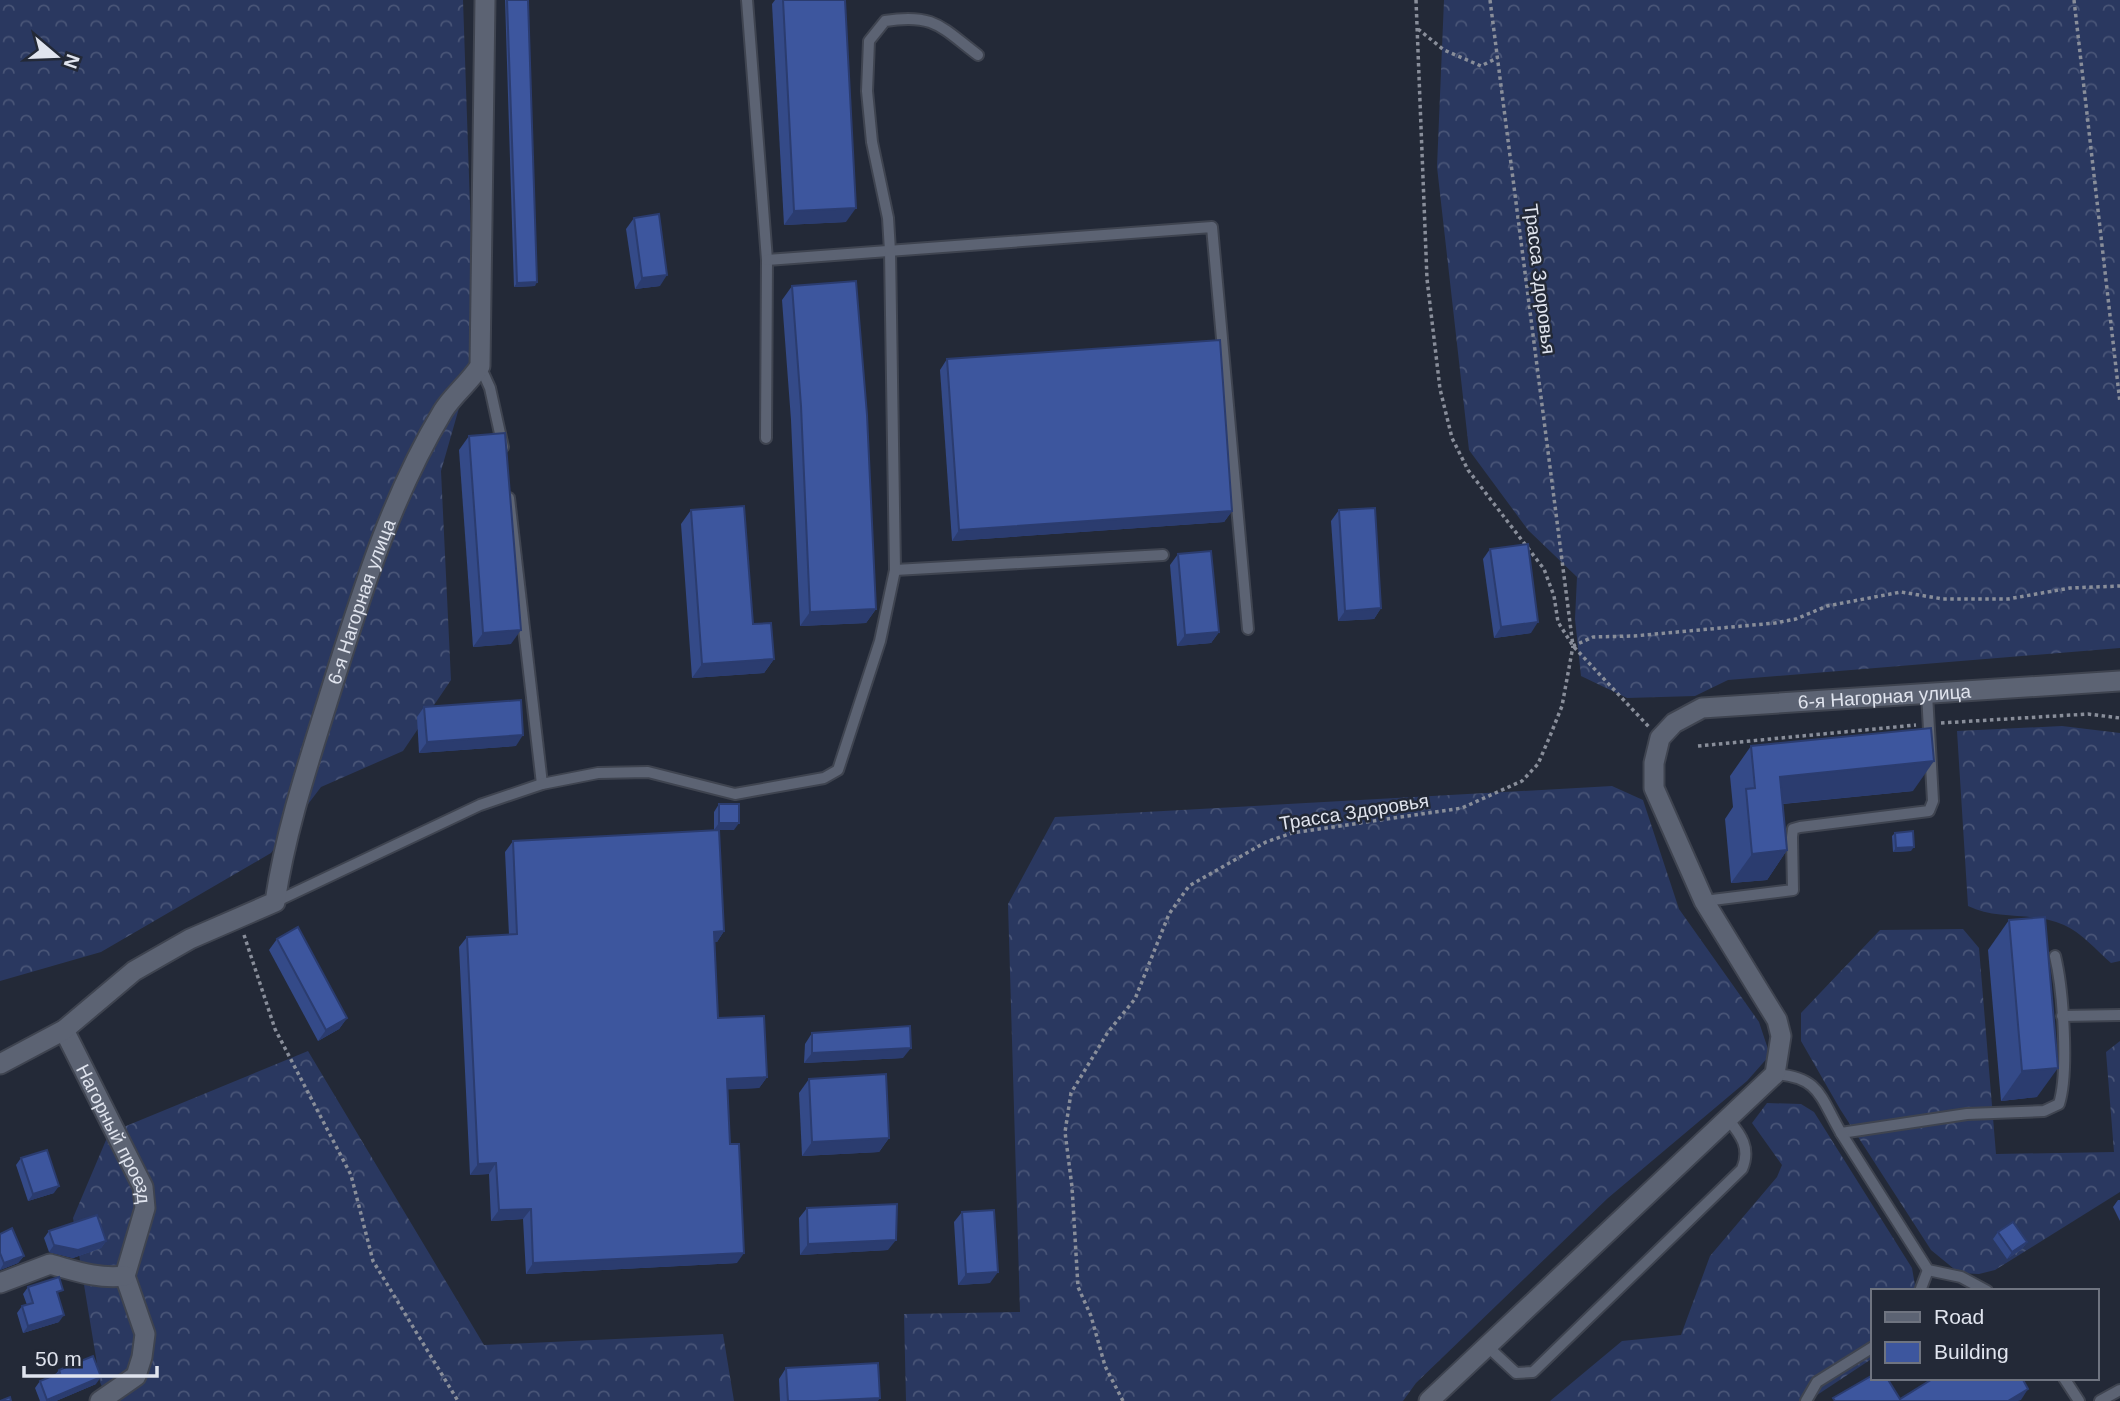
<svg xmlns="http://www.w3.org/2000/svg" width="2120" height="1401" font-family="Helvetica,sans-serif">
<style>
.forest{fill:url(#forest-crowns)}
.lines{fill:none;stroke-linecap:round;stroke-linejoin:round}
.service-casing{stroke:#3f4450;stroke-width:14}
.minor-casing{stroke:#3f4450;stroke-width:23}
.tertiary-casing{stroke:#3f4450;stroke-width:23}
.path{stroke:#898e9a;stroke-width:3.5;stroke-dasharray:3.5 3.5;stroke-linecap:butt}
.service{stroke:#5c6373;stroke-width:10}
.minor{stroke:#5c6373;stroke-width:19}
.tertiary{stroke:#5c6373;stroke-width:19}
.wall{fill:#344a88}
.shaded-wall{fill:#2b3c6f}
.building{fill:#3d569e;stroke:#2b3c6f;stroke-width:2}
.labels{text-anchor:middle;dominant-baseline:central;stroke-width:5;stroke-linejoin:round;paint-order:stroke}
.street-label{font-size:19px;fill:#e0e4ee;stroke:#232937}
</style>
<defs>
<pattern id="forest-crowns" width="20" height="18" patternUnits="userSpaceOnUse" patternTransform="scale(1.75)"><rect width="20" height="18" fill="#2a3860"/><path d="M2 6a3 3 0 1 1 6 0M12 15a3 3 0 1 1 6 0" fill="none" stroke="#495577"/></pattern>
</defs>
<rect width="100%" height="100%" fill="#232937"/>
<!-- forest -->
<g class="forest">
<path d="M0,0H463L475,352L441,471L451,680L403,751L321,787L271,853L101,952L0,981Z"/>
<path d="M1444,0H2120V648L1728,680L1695,696L1627,698L1581,676L1575,619L1577,577L1528,530L1469,450L1437,167Z"/>
<path d="M2062,726L2120,733V961L2111,963C2097,951 2081,932 2064,925C2033,911 1998,921 1968,906L1957,731Z"/>
<path d="M1612,786L1643,800L1679,909L1759,1022L1770,1055L1747,1081L1608,1198L1416,1383L1403,1401H906L904,1314L1020,1312L1008,904L1055,817Z"/>
<path d="M1963,929L1979,948L1996,1154L2114,1152L2106,1052L2120,1041V1192L1995,1270L1979,1274L1959,1273L1931,1250L1840,1109L1801,1041V1013L1880,930Z"/>
<path d="M308,1051L484,1345L723,1334L734,1401H108L100,1382L73,1218L109,1133Z"/>
<path d="M1767,1103L1801,1104L1814,1112L1912,1268L1916,1291H1873V1358L1808,1401H1550L1622,1341L1681,1335L1710,1256L1777,1177L1782,1165L1752,1123Z"/>
</g>
<g class="lines">
<defs>
<g id="service">
<path d="M747,0L767,260L766,438"/>
<path d="M767,260L1212,227L1248,629"/>
<path d="M480,366L490,388L503,447"/>
<path d="M509,498L542,784"/>
<path d="M895,570L1163,555"/>
<path d="M1704,901L1793,890L1792,837L1793,829L1800,827L1929,811L1933,801L1927,694"/>
<path d="M275,902L480,805L542,784L598,773L648,772L735,794L824,778L838,770L880,641L895,570L890,251L888,218L872,142L867,91L869,41L885,21C934,13 941,27 978,55"/>
<path d="M2062,1016L2120,1015"/>
<path d="M1775,1074C1820,1077 1820,1097 1841,1133L1967,1114L2044,1111L2059,1104C2069,1072 2063,989 2055,956"/>
<path d="M1841,1133L1928,1270L1961,1277L1987,1291"/>
<path d="M1920,1291L1928,1270"/>
<path d="M1487,1346L1516,1373L1533,1372L1742,1169C1751,1148 1741,1135 1728,1119"/>
<path d="M2064,1378L2079,1401"/>
<path d="M1806,1401L1817,1382L1873,1347"/>
<path d="M2100,1401L2120,1390"/>
</g>
<g id="minor">
<path id="s1" d="M64,1030L143,1187L145,1208L125,1276L145,1334L142,1357L136,1376L100,1401"/>
<path id="s2" d="M0,1064L64,1030L134,971L190,939L275,902C286,828 310,758 332,687C362,592 391,497 443,411C453,395 469,383 480,366L485,0"/>
<path d="M0,1283L50,1264C76,1271 96,1279 125,1276"/>
</g>
<g id="tertiary">
<path id="s3" d="M1429,1401L1775,1074L1781,1036L1777,1020L1704,901L1654,788V763L1660,738L1674,723L1702,708L2120,681"/>
</g>
</defs>
<!-- service casing -->
<use href="#service" class="service-casing"/>
<!-- minor casing -->
<use href="#minor" class="minor-casing"/>
<!-- tertiary casing -->
<use href="#tertiary" class="tertiary-casing"/>
<!-- path -->
<g class="path">
<path d="M1416,0L1427,279L1440,389L1452,438L1468,470L1544,569L1554,596L1558,622L1573,646L1649,727"/>
<path d="M1490,0L1573,646L1593,637L1634,636L1775,623L1796,619L1827,606L1901,592L1943,599H2008L2070,588L2120,586"/>
<path d="M2074,0L2120,403"/>
<path d="M1418,29L1444,50L1481,66L1497,58"/>
<path d="M1941,723L2088,714L2120,718"/>
<path d="M1698,746L1916,725"/>
<path d="M244,935L275,1029L351,1175L373,1261L458,1401"/>
<path d="M1123,1401L1105,1366L1091,1316L1078,1287L1072,1187L1065,1132L1071,1093L1108,1032L1135,999L1169,914L1189,886L1266,842L1292,833L1462,808L1522,781L1538,764L1550,736L1562,706L1573,646"/>
</g>
<!-- service -->
<use href="#service" class="service"/>
<!-- minor -->
<use href="#minor" class="minor"/>
<!-- tertiary -->
<use href="#tertiary" class="tertiary"/>
</g>
<!-- wall -->
<g class="wall">
<path d="M505,0H528L535,286L514,287Z"/>
<path d="M775,0H845L846,222L784,225L772,4Z"/>
<path d="M634,218L660,286L635,289L626,229Z"/>
<path d="M792,286L876,609L866,623L800,626L791,420L782,300Z"/>
<path d="M947,359L1232,511L1224,522L952,541L940,370Z"/>
<path d="M469,436L511,644L473,647L459,450Z"/>
<path d="M691,510L753,624L774,659L764,673L692,678L681,524Z"/>
<path d="M1339,510L1381,608L1374,619L1338,621L1331,521Z"/>
<path d="M1490,549L1531,633L1494,638L1483,559Z"/>
<path d="M1178,554L1219,632L1211,643L1177,646L1170,565Z"/>
<path d="M424,707L516,746L419,753L417,717Z"/>
<path d="M1751,746L1913,791L1783,804L1787,850L1767,880L1731,883L1725,819L1733,807L1730,776Z"/>
<path d="M719,804L734,830H714V812Z"/>
<path d="M1895,833L1911,851L1893,852L1892,836Z"/>
<path d="M513,841L724,931L717,942H714L718,1018L767,1077L759,1088L727,1089L737,1263L526,1274L523,1219L491,1221L489,1174L470,1175L459,947L467,937L509,935L505,852Z"/>
<path d="M2009,920L2037,1097L2001,1101L1988,950Z"/>
<path d="M277,939L347,1018L339,1029L318,1041L269,950Z"/>
<path d="M812,1033L903,1058L804,1063L805,1044Z"/>
<path d="M809,1079L889,1138L879,1152L802,1156L799,1093Z"/>
<path d="M21,1158L54,1193L28,1201L16,1165Z"/>
<path d="M2118,1200H2120V1221L2113,1207Z"/>
<path d="M807,1208L888,1250L800,1255L799,1218Z"/>
<path d="M962,1212L990,1283L958,1285L954,1222Z"/>
<path d="M49,1231L106,1241L101,1248L73,1258L49,1252L44,1238Z"/>
<path d="M1998,1232L2027,1242L2022,1249L2007,1259L1993,1239Z"/>
<path d="M0,1234L24,1256L18,1263L0,1270Z"/>
<path d="M28,1287L58,1297L59,1322L23,1333L17,1313L22,1306L27,1305L23,1294Z"/>
<path d="M786,1368L878,1401H780L779,1379Z"/>
<path d="M59,1370L96,1384L56,1401H40L35,1388L40,1381L55,1375Z"/>
</g>
<!-- shaded-wall -->
<g class="shaded-wall">
<path d="M856,208L846,222L784,225L794,211Z"/>
<path d="M667,275L660,286L635,289L642,278Z"/>
<path d="M537,282L535,286L514,287L517,283Z"/>
<path d="M1232,511L1224,522L952,541L959,530Z"/>
<path d="M1381,608L1374,619L1338,621L1345,611Z"/>
<path d="M876,609L866,623L800,626L810,612Z"/>
<path d="M1538,622L1531,633L1494,638L1501,627Z"/>
<path d="M521,630L511,644L473,647L483,633Z"/>
<path d="M1219,632L1211,643L1177,646L1185,635Z"/>
<path d="M774,659L764,673L692,678L702,664Z"/>
<path d="M523,735L516,746L419,753L427,742Z"/>
<path d="M1934,761L1913,791L1759,806L1780,777Z"/>
<path d="M719,823H739L734,830H714Z"/>
<path d="M1914,847L1911,851L1893,852L1896,848Z"/>
<path d="M1787,850L1767,880L1731,883L1752,854Z"/>
<path d="M724,931L717,942H706L714,932Z"/>
<path d="M347,1018L339,1029L318,1041L326,1030Z"/>
<path d="M911,1048L903,1058L804,1063L812,1053Z"/>
<path d="M2058,1068L2037,1097L2001,1101L2022,1071Z"/>
<path d="M767,1077L759,1088L719,1090L727,1079Z"/>
<path d="M889,1138L879,1152L802,1156L812,1142Z"/>
<path d="M496,1163L489,1174L470,1175L478,1164Z"/>
<path d="M59,1186L54,1193L28,1201L33,1194Z"/>
<path d="M531,1209L523,1219L491,1221L499,1210Z"/>
<path d="M896,1240L888,1250L800,1255L808,1244Z"/>
<path d="M106,1241L101,1248L73,1258L49,1252L54,1245Z"/>
<path d="M2027,1242L2022,1249L2007,1259L2012,1252Z"/>
<path d="M744,1253L737,1263L526,1274L533,1263Z"/>
<path d="M24,1256L18,1263L0,1270L4,1263Z"/>
<path d="M998,1272L990,1283L958,1285L966,1274Z"/>
<path d="M64,1315L59,1322L23,1333L28,1326Z"/>
<path d="M101,1377L96,1384L56,1401H47Z"/>
<path d="M2028,1389L2021,1400L2018,1401H2008Z"/>
<path d="M880,1398L878,1401H817Z"/>
</g>
<!-- building -->
<g class="building">
<path d="M507,0H528L537,282L517,283Z"/>
<path d="M783,0H845L856,208L794,211Z"/>
<path d="M659,214L667,275L642,278L634,218Z"/>
<path d="M856,281L867,415L876,609L810,612L801,406L792,286Z"/>
<path d="M1220,340L1232,511L959,530L947,359Z"/>
<path d="M505,433L521,630L483,633L469,436Z"/>
<path d="M744,506L753,624L771,623L774,659L702,664L691,510Z"/>
<path d="M1375,508L1381,608L1345,611L1339,510Z"/>
<path d="M1528,544L1538,622L1501,627L1490,549Z"/>
<path d="M1211,551L1219,632L1185,635L1178,554Z"/>
<path d="M521,700L523,735L427,742L424,707Z"/>
<path d="M1931,728L1934,761L1780,777L1787,850L1752,854L1746,789L1755,788L1751,746Z"/>
<rect x="719" y="804" width="20" height="19"/>
<path d="M719,830L724,931L714,932L718,1018L764,1016L767,1077L727,1079L730,1144H739L744,1253L533,1263L531,1209L499,1210L496,1163L478,1164L467,937L517,934L513,841Z"/>
<path d="M1913,831L1914,847L1896,848L1895,833Z"/>
<path d="M2045,917L2058,1068L2022,1071L2009,920Z"/>
<path d="M298,927L347,1018L326,1030L277,939Z"/>
<path d="M910,1026L911,1048L812,1053V1033Z"/>
<path d="M886,1074L889,1138L812,1142L809,1079Z"/>
<path d="M47,1150L59,1186L33,1194L21,1158Z"/>
<path d="M897,1204L896,1240L808,1244L807,1208Z"/>
<path d="M994,1210L998,1272L966,1274L962,1212Z"/>
<path d="M97,1215L106,1241L78,1250L54,1245L49,1231Z"/>
<path d="M2013,1222L2027,1242L2012,1252L1998,1232Z"/>
<path d="M12,1228L24,1256L4,1263L0,1253V1234Z"/>
<path d="M59,1277L63,1290L57,1292L64,1315L28,1326L22,1306L33,1303L28,1287Z"/>
<path d="M93,1356L101,1377L47,1400L40,1381L60,1373L59,1370Z"/>
<path d="M878,1363L880,1398L817,1401H788L786,1368Z"/>
<path d="M1873,1375V1378H1887L1900,1399L1934,1378H2022L2028,1389L2008,1401H1835L1833,1398Z"/>
<path d="M10,1397L11,1401H0Z"/>
</g>
<g class="labels">
<!-- street labels -->
<g class="street-label">
<text transform="translate(1540 279) rotate(83)">Трасса Здоровья</text>
<text stroke="none"><textPath href="#s2" startOffset="634">6-я Нагорная улица</textPath></text>
<text stroke="none"><textPath href="#s3" startOffset="1080">6-я Нагорная улица</textPath></text>
<text transform="translate(1354 812) rotate(-9)">Трасса Здоровья</text>
<text stroke="none"><textPath href="#s1" startOffset="116">Нагорный проезд</textPath></text>
</g>
</g>
<!-- legend -->
<rect x="1871" y="1289" width="228" height="91" fill="#232937" stroke="#6f7480" stroke-width="2"/>
<rect x="1885" y="1312" width="35" height="10" fill="#5c6373" stroke="#6f7480" stroke-width="2"/>
<text x="1934" y="1324" font-size="21" fill="#e0e4ee">Road</text>
<rect x="1885" y="1342" width="35" height="21" fill="#3d569e" stroke="#6f7480" stroke-width="2"/>
<text x="1934" y="1359" font-size="21" fill="#e0e4ee">Building</text>
<!-- north arrow -->
<g transform="translate(56 56) rotate(109)" stroke="#232937" stroke-width="5" paint-order="stroke">
<path d="M0-5L12 26L0 18L-12 26Z" fill="#e0e4ee"/>
<text y="-10" font-size="19" font-weight="bold" text-anchor="middle" fill="#e0e4ee">N</text>
</g>
<!-- scale -->
<path d="M24 1366v10h133v-10" fill="none" stroke="#e0e4ee" stroke-width="3.5"/>
<text x="35" y="1366" font-size="21" fill="#e0e4ee" stroke="#232937" stroke-width="5" paint-order="stroke">50 m</text>
</svg>
